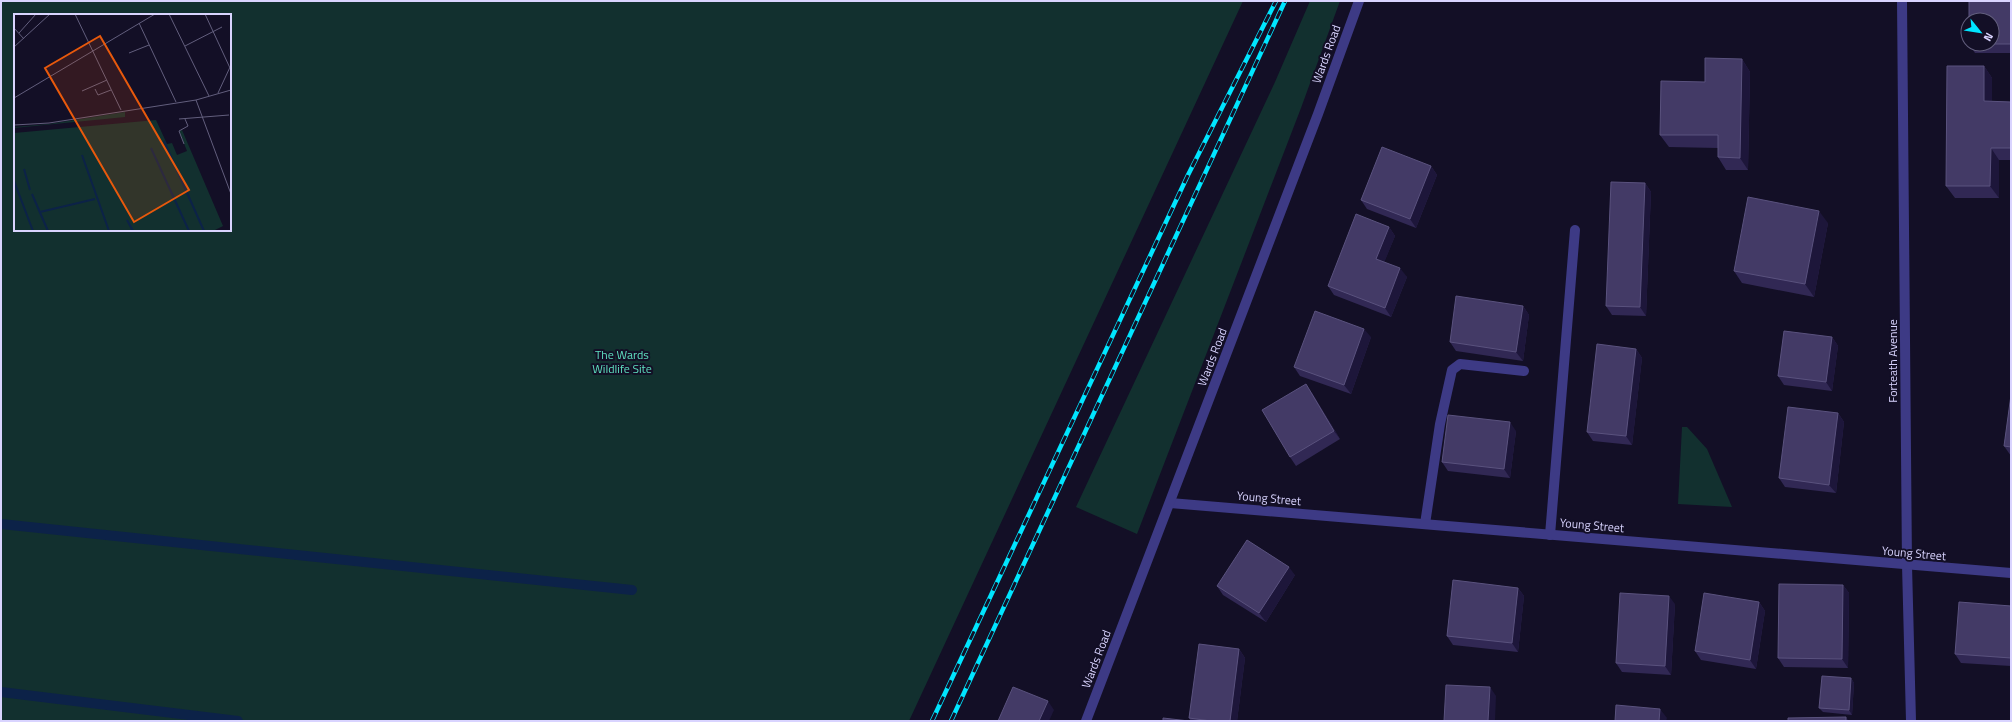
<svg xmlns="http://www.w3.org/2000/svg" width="2012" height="722" font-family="'Titillium Web',sans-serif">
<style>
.green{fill:#12302f;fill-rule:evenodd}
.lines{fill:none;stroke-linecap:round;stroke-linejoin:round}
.stream{stroke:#0c2248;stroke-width:10}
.service{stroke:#3d3a85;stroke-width:10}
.minor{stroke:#3d3a85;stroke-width:10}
.tertiary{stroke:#3d3a85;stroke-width:10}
.rail-casing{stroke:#00e5ff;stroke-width:4.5}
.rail{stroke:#130f26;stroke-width:3;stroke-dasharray:9;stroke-linecap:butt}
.wall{fill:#312854}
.shaded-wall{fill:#1d163a}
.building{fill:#433a66;stroke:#5a527e}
.labels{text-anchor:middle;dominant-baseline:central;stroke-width:4;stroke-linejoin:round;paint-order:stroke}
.street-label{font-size:12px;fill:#d9d4ff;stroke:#130f26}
.park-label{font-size:12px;fill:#5fe0c0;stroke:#130f26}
.inset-river{fill:none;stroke:#0c2248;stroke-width:2}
.inset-road{fill:none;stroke:#625e7d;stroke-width:1}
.view{fill:#e8590c;fill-opacity:0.15;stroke:#e8590c;stroke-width:2}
.inset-edge{fill:none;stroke:#d9d4ff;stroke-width:2}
</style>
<rect width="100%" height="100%" fill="#130f26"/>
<!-- green -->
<g class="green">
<path d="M1,1H1243L909,721H1ZM15,15H230V230H15Z"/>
<path d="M1310,1H1340L1301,108L1137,534L1076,507L1275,82Z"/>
<path d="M1682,427H1687L1707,449L1732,507L1678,504Z"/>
</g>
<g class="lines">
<!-- stream -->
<g class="stream">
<path d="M1,524L632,590"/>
<path d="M1,692L238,721"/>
</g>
<!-- service -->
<g class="service">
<path d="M1425,524L1440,424L1452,370L1460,364L1524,371"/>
<path d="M1550,535L1575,230"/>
</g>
<!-- minor -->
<g class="minor">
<path d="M1902,1L1907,565L1911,721"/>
<path d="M1170,503L2011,573"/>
</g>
<!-- tertiary -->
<path class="tertiary" d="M1086,721L1318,114L1359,1"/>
<defs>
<g id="rail">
<path d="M932,721L1188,175L1276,1"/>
<path d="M951,721L1285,1"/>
</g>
</defs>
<!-- rail casing -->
<use href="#rail" class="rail-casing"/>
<!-- rail -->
<use href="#rail" class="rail"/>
</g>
<!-- wall -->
<g class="wall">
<path d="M2011,1V53H1975L1969,44Z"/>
<path d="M1742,59L1750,72L1748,170H1726L1718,157V148L1669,147L1660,135Z"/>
<path d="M1984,66L1992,78V101L2011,102V160H1999V198H1955L1946,186Z"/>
<path d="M1431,166L1437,175L1416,228L1367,209L1361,200Z"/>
<path d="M1645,183L1651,192L1646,316L1612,315L1606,306Z"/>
<path d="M1828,223L1814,297L1742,283L1734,271Z"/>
<path d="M1389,227L1395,236L1384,262L1407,277L1391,317L1334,295L1328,286Z"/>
<path d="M1523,306L1529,315L1523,361L1456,351L1450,342Z"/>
<path d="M1371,337L1351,394L1300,376L1294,367Z"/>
<path d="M1832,337L1838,346L1832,391L1784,385L1778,376Z"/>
<path d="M1636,349L1642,358L1632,445L1593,441L1587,432Z"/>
<path d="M1312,393L1340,439L1296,466L1290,457Z"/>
<path d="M2011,395V456L2004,446Z"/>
<path d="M1838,413L1844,422L1836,493L1785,487L1779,478Z"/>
<path d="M1516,431L1510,478L1448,471L1442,462Z"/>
<path d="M1295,575L1266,622L1223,595L1217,586Z"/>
<path d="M1843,585L1849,593L1848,668L1784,667L1778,658Z"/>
<path d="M1518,588L1524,596L1518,652L1453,645L1447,636Z"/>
<path d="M1759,602L1765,611L1756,669L1701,660L1695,651Z"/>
<path d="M1675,604L1671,675L1622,672L1616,663Z"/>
<path d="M2011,606V666L1961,663L1955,654Z"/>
<path d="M1239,649L1245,658L1237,721H1191L1189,718Z"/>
<path d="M1851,678L1854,683L1852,715L1823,712L1819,708Z"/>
</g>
<!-- shaded-wall -->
<g class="shaded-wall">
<path d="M1742,59L1750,72L1748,170L1740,158Z"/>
<path d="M1984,66L1992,78V114L1984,101Z"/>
<path d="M1991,148L1999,160V198L1990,186Z"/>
<path d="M1431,166L1437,175L1416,228L1410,219Z"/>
<path d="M1645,183L1651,192L1646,316L1640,307Z"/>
<path d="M1819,211L1828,223L1814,297L1805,284Z"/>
<path d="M1389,227L1395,236L1382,268L1376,259Z"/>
<path d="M1400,268L1407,277L1391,317L1385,308Z"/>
<path d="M1523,306L1529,315L1523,361L1516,352Z"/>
<path d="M1364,329L1371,337L1351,394L1344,385Z"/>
<path d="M1832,337L1838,346L1832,391L1826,382Z"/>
<path d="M1636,349L1642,358L1632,445L1626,436Z"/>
<path d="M1306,384L1312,393L1340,439L1334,431Z"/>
<path d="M1838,413L1844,422L1836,493L1829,485Z"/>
<path d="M1510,422L1516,431L1510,478L1504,469Z"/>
<path d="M1289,567L1295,575L1266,622L1259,613Z"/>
<path d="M1843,585L1849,593L1848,668L1842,659Z"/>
<path d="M1518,588L1524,596L1518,652L1512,643Z"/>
<path d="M1669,596L1675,604L1671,675L1665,666Z"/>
<path d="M1759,602L1765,611L1756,669L1750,660Z"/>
<path d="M1239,649L1245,658L1237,721H1230Z"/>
<path d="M1851,678L1854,683L1852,715L1849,710Z"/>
<path d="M1490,687L1496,696L1495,721H1488Z"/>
<path d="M1048,701L1054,710L1049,721H1039Z"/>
<path d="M1660,709L1667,718L1666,721H1659Z"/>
<path d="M1846,717L1849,721H1846Z"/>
</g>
<!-- building -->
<g class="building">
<path d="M1969,1H2011V44H1992V20H1969Z"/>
<path d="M1705,58L1742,59L1740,158L1718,157V135H1660L1661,81L1705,82Z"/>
<path d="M1947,66H1984V101L2011,102V148H1991L1990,186H1946Z"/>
<path d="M1382,147L1431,166L1410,219L1361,200Z"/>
<path d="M1611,182L1645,183L1640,307L1606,306Z"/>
<path d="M1748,197L1819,211L1805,284L1734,271Z"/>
<path d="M1356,214L1389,227L1376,259L1400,268L1385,308L1328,286Z"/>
<path d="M1456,296L1523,306L1516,352L1450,342Z"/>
<path d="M1315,311L1364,329L1344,385L1294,367Z"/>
<path d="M1784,331L1832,337L1826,382L1778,376Z"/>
<path d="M1597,344L1636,349L1626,436L1587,432Z"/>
<path d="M1306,384L1334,431L1290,457L1262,410Z"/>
<path d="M2011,395V447L2004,446Z"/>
<path d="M1788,407L1838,413L1829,485L1779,478Z"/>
<path d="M1448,415L1510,422L1504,469L1442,462Z"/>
<path d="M1247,540L1289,567L1259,613L1217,586Z"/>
<path d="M1453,580L1518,588L1512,643L1447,636Z"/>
<path d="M1779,584L1843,585L1842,659L1778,658Z"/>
<path d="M1620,593L1669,596L1665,666L1616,663Z"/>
<path d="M1704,593L1759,602L1750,660L1695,651Z"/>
<path d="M1959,602L2011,606V658L1955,654Z"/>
<path d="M1199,644L1239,649L1230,721H1211L1189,718Z"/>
<path d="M1822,676L1851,678L1849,710L1819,708Z"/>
<path d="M1446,685L1490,687L1488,721H1444Z"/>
<path d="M1013,687L1048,701L1039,721H998Z"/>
<path d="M1616,705L1660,709L1659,721H1615Z"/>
<path d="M1846,717V721H1788V718Z"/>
<path d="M1163,718L1189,721H1163Z"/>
</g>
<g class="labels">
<!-- street labels -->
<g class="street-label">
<text transform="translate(1326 54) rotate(-70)">Wards Road</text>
<text transform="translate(1212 357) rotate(-69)">Wards Road</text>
<text transform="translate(1892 361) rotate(-90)">Forteath Avenue</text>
<text transform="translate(1269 498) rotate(5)">Young Street</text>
<text transform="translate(1592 525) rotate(5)">Young Street</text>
<text transform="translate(1914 553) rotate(5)">Young Street</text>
<text transform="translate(1096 659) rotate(-69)">Wards Road</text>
</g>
<!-- park labels -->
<g class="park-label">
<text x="622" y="354">The Wards<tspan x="622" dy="14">Wildlife Site</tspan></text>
</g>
</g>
<!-- overview -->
<g transform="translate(14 14)">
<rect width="217" height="217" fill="#130f26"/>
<path d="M111,98V103L0,114V113L35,110ZM142,106L153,130L158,129L163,141L173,137L165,117L168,116L209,212L199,217H0V119Z" fill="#12302f"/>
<path class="inset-river" d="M150,127L190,217M137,134L175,217M68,141L95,217M10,155L16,176M0,167L19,217M18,180L34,217M26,198L81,185M113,206L119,217"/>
<path class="inset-road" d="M61,0L107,96M155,0L195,82M191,0L216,54M125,9L162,88M0,14L10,25M5,19L22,0M171,32L208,13M0,33L36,0M115,39L135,31M81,75L84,81L97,76M68,77L93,66M204,79L217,51M0,84L141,0M182,86L217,180M165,105L215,101M0,111L35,109L182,86L217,76M170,130L165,117L174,112L171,105"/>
<path class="view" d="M86,22L175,176L120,208L31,54Z"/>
<rect width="217" height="217" class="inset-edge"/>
</g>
<!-- border -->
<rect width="2012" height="722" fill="none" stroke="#d9d4ff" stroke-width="4"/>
<!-- north arrow -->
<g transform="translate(1980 32) rotate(120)"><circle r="19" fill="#130f26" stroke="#625e7d"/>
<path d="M0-3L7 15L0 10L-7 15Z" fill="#00e5ff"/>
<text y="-6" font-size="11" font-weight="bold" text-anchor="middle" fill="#d9d4ff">N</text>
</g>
</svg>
